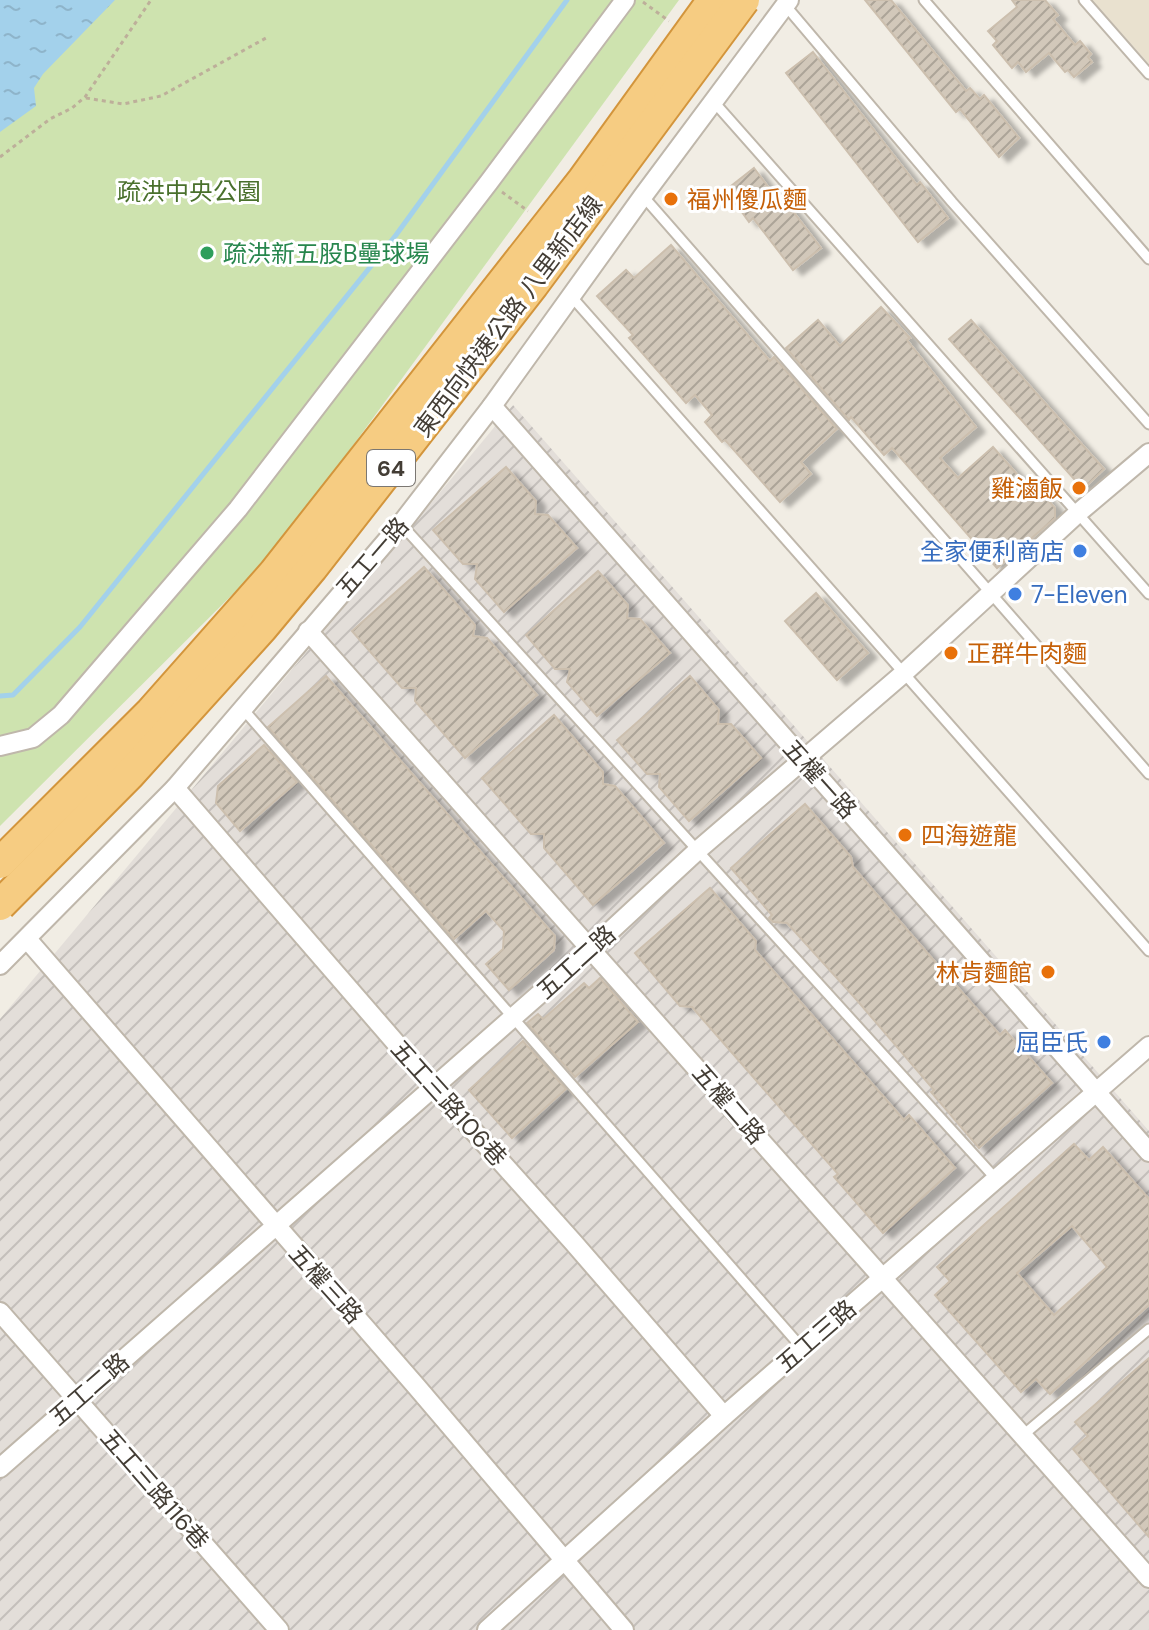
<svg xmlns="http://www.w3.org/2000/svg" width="1149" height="1630" font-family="'DM Sans','Noto Sans TC',sans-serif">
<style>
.industrial{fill:url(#industrial-furrows)}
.education{fill:#e9e1cf}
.green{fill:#cee3af}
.water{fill:url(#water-ripples)}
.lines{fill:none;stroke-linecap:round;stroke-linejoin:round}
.stream{stroke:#a3d1eb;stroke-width:5}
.building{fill:url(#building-hatch);stroke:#ccbfae;stroke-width:2;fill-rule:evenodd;filter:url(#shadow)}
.service-casing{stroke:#bfb7ab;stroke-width:13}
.minor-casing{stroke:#bfb7ab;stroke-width:22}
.path{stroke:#bdaf9a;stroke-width:3;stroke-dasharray:4 4;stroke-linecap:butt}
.service{stroke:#fff;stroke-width:9}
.minor{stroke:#fff;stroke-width:18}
.trunk-bridge-casing{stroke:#d3953c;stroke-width:34;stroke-linecap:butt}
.trunk-bridge{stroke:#f6cc82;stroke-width:30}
.food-dot{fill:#e8710a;stroke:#fff;stroke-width:3}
.leisure-dot{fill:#2e9e5b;stroke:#fff;stroke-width:3}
.shop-dot{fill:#3f7fe0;stroke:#fff;stroke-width:3}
.labels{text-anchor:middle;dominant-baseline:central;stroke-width:6;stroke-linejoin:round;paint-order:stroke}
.shield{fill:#fff;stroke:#7b7772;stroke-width:2}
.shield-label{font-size:22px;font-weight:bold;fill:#433d35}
.park-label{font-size:24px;fill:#49702c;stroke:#fff}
.food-label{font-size:24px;fill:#c56008;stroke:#fff;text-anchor:start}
.leisure-label{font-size:24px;fill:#27864d;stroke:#fff;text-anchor:start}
.street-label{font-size:24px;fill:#433d35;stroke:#fff}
.shop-label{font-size:24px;fill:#366cbe;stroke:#fff;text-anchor:end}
</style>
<defs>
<pattern id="industrial-furrows" width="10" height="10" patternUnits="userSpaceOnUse" patternTransform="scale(2)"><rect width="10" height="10" fill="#e3ded9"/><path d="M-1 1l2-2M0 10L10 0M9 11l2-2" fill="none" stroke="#c4bfbb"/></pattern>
<pattern id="water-ripples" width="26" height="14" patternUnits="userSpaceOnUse" patternTransform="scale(2)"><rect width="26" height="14" fill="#a3d1eb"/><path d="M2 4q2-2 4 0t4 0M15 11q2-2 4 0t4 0" fill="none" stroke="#8eb4ca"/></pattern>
<pattern id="building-hatch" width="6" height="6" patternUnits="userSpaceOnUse" patternTransform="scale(2)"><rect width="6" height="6" fill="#d2c8ba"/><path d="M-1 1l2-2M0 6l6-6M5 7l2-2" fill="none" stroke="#aca498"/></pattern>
<filter id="shadow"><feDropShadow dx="9" dy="5" stdDeviation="2" flood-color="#0004"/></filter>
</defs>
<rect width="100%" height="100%" fill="#f1ede4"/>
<!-- industrial -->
<path class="industrial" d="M513,405L1149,1131V1630H0V1019Z"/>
<!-- education -->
<path class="education" d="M1092,0H1149V64Z"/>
<!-- green -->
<path class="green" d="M0,0H679L275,552L0,826Z"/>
<!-- water -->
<path class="water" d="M0,0H115L43,74L34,88L36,106L0,132Z"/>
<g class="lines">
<!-- stream -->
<path class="stream" d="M0,696L13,695L80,627L396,235L567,0"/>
</g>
<!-- building -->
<g class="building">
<path d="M865,0H891L966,91L970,88L980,99L984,95L1019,138L999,157L960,109L956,112Z"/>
<path d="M1012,0H1045L1058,15L1053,19L1075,45L1080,41L1091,54L1088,57L1092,62L1074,77L1068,70L1065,72L1049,53L1026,72L1018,62L1012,68L993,45L997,41L988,31L1017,7Z"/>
<path d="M813,52L917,185L920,182L948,218L918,242L786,73Z"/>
<path d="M754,168L781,204L785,201L821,248L793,270L753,218L749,222L726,190Z"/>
<path d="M671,245L770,361L774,357L837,429L801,462L811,474L780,502L725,440L722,442L705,422L712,415L695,395L686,403L629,338L633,335L597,296L626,270L634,278Z"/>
<path d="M881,307L910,338L907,340L976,427L940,458L958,478L993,447L1030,489L1035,485L1055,508V518L997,568L892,448L884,455L851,417L849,420L786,348L818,320L840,346Z"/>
<path d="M971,320L1104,469L1083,489L949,339Z"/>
<path d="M506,467L536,501L535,514L548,515L577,548L504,612L475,579L477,564H463L433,530Z"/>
<path d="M424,567L475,625L473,636L487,638L537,695L465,758L415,701L416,688H402L352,631Z"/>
<path d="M598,571L628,605L627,618L640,619L670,653L597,716L567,682L570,669H555L526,635Z"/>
<path d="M816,593L868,653L837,680L785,621Z"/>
<path d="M326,676L555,936L554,950L509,990L486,964L503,949L504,931L486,911L454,939L268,727Z"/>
<path d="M690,676L719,710L718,724H731L761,758L689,821L659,787L660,774H647L617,740Z"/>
<path d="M554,715L603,772V784L615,786L664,843L593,905L544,848V834H531L482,778Z"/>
<path d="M264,745L297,782L240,831L216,803L218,786Z"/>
<path d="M805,804L851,857L853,867L929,955L1000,1035L1005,1030L1052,1083L979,1148L931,1092L934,1090L855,998L787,923L773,922L769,918L772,915L731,868Z"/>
<path d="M710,888L756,941L755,950L904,1120L909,1115L955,1168L883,1233L834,1177L838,1174L692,1007L680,1006L635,953Z"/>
<path d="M600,978L638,1022L575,1077L527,1023L538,1014L543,1019L584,983L589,988Z"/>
<path d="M523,1041L566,1089L512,1138L469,1090Z"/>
<path d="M1074,1144L1089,1160L1103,1147L1149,1199V1305L1050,1394L1036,1379L1021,1392L935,1295L950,1281L937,1267ZM1072,1226L1107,1267L1054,1315L1017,1273Z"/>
<path d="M1149,1358V1537L1073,1449L1088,1436L1075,1422Z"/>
</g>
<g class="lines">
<defs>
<g id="service">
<path d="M924,0L1149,259"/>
<path d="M1084,0L1149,74"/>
<path d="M785,5L952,202L1149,424"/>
<path d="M714,102L1149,594"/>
<path d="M643,196L1149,774"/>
<path d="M571,296L1149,951"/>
<path d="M401,524L996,1179"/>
<path d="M243,709L802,1348"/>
<path d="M1022,1436L1149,1329"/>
</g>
<g id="minor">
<path d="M492,406L1149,1152"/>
<path d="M308,631L1149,1578"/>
<path d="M0,746L33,738L61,715L238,509L489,182L625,0"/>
<path d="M175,788L434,1087L573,1242L724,1416"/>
<path d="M27,939L416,1386L624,1630"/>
<path d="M0,965L175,788L401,524L492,406L643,196L789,0"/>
<path d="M0,1312L279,1630"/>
<path d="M0,1468L592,948L698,850L904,673L1078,513L1149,453"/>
<path d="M487,1630L724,1416L1149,1046"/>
</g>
</defs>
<!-- service casing -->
<use href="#service" class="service-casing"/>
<!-- minor casing -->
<use href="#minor" class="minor-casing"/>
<!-- path -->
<g class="path">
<path d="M643,2L669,21"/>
<path d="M86,98L123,104L161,96L266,38"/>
<path d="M0,157L50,119L72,108L85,97L151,0"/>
<path d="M502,192L528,211"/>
</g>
<!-- service -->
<use href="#service" class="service"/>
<!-- minor -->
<use href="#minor" class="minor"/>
<defs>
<g id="trunk-bridge">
<path d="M0,863L151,712L274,573L583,180L713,0"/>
<path d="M0,905L129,775L262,628L312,568L533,285L744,0"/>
</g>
</defs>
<!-- trunk-bridge casing -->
<use href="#trunk-bridge" class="trunk-bridge-casing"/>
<!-- trunk-bridge -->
<use href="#trunk-bridge" class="trunk-bridge"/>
</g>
<!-- markers -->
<g class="food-dot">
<circle cx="671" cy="199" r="8"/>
<circle cx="1079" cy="488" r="8"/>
<circle cx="951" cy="653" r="8"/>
<circle cx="905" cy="835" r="8"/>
<circle cx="1048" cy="972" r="8"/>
</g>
<circle class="leisure-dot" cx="207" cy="253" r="8"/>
<g class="shop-dot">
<circle cx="1080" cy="551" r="8"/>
<circle cx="1015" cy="594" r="8"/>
<circle cx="1104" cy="1042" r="8"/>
</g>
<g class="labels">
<!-- shield labels -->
<rect class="shield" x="367" y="450" width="48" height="36" rx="6"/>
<g class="shield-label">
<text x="391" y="468">64</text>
</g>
<!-- park labels -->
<g class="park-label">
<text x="189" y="191">疏洪中央公園</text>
</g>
<!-- food labels -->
<g class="food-label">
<text x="687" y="199">福州傻瓜麵</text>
<text x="1063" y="488" text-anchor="end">雞滷飯</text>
<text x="967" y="653">正群牛肉麵</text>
<text x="921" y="835">四海遊龍</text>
<text x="1032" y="972" text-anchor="end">林肯麵館</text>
</g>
<!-- leisure labels -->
<g class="leisure-label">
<text x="223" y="253">疏洪新五股B壘球場</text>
</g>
<!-- street labels -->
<g class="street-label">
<text transform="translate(508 316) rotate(-53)">東西向快速公路 八里新店線</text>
<text transform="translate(372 557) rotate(-49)">五工一路</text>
<text transform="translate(820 779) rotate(48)">五權一路</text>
<text transform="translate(576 962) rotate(-42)">五工二路</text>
<text transform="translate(449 1103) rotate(48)">五工三路106巷</text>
<text transform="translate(729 1104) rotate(49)">五權二路</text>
<text transform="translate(326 1284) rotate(48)">五權三路</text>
<text transform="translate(816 1336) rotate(-41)">五工三路</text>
<text transform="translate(89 1389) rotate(-41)">五工二路</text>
<text transform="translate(155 1489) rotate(49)">五工三路116巷</text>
</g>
<!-- shop labels -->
<g class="shop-label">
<text x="1064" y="551">全家便利商店</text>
<text x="1031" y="594" text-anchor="start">7-Eleven</text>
<text x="1088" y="1042">屈臣氏</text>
</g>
</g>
</svg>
